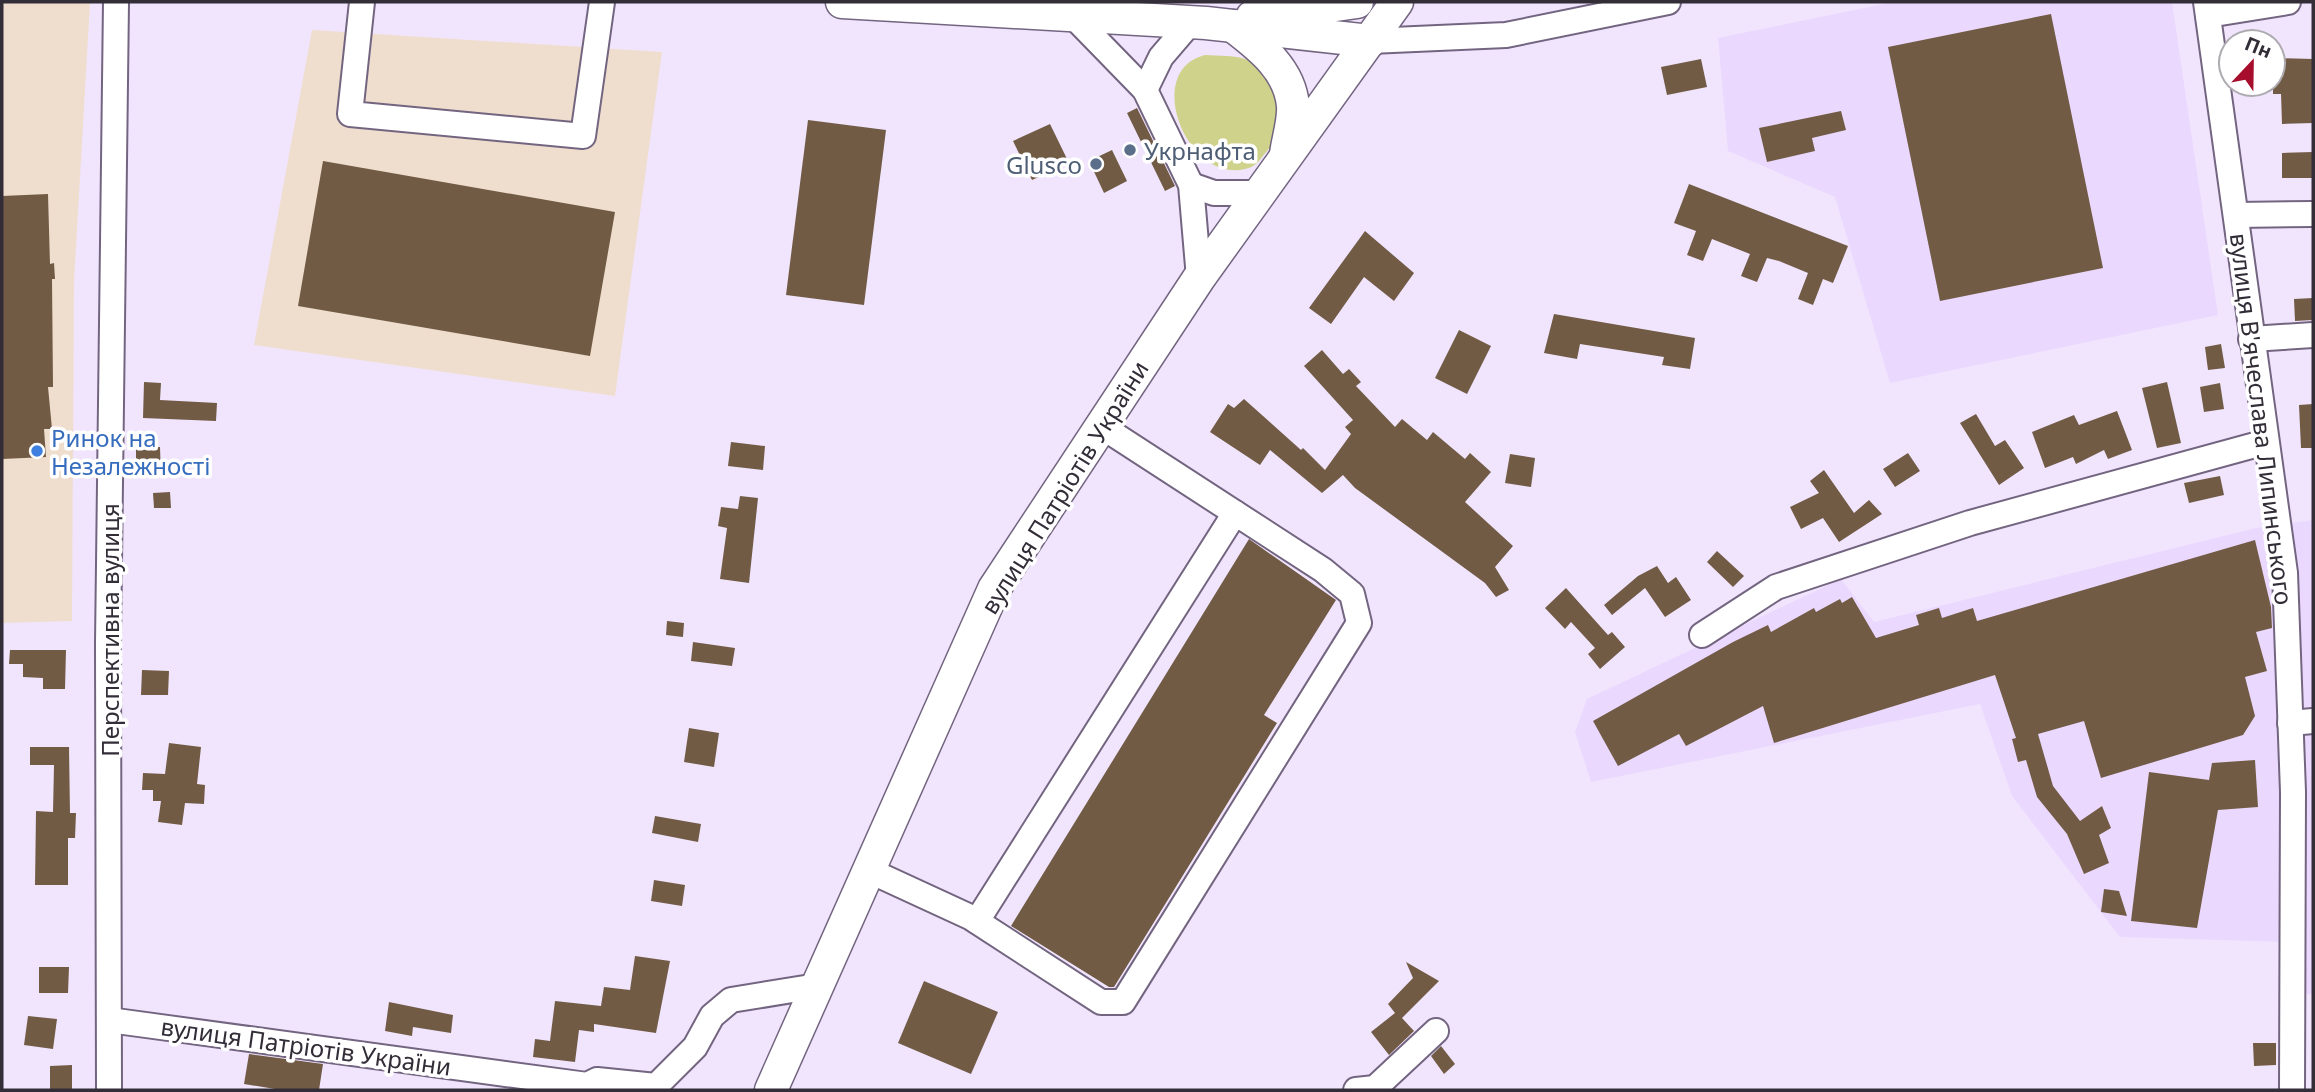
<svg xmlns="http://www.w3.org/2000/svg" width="2315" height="1092" font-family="'Noto Sans',sans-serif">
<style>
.commercial{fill:#efdecd}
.built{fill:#ebd8fe}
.green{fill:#cfd28b}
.building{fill:#715b45}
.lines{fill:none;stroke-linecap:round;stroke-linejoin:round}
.minor-casing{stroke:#736580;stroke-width:28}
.major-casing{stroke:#736580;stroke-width:35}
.minor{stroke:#fff;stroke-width:24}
.major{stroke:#fff;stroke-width:32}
.service-dot{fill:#5c6f8a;stroke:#fff;stroke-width:2.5}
.shop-dot{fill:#3f7fe0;stroke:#fff;stroke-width:2.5}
.labels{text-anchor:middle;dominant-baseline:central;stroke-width:7;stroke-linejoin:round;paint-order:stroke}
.service-label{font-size:24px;fill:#4e5e75;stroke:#fff;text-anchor:start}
.street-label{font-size:24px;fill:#332d38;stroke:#fff}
.shop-label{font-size:24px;fill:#366cbe;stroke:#fff;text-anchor:start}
</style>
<rect width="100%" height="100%" fill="#f1e5fe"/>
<!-- commercial -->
<g class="commercial">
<path d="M2,2L90,3L74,282L72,621L2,623Z"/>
<path d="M312,30L662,52L615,396L254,345Z"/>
</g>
<!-- built -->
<g class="built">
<path d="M1893,2H2172L2218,315L1890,383L1835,197L1728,151L1718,38Z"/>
<path d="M2313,520V994H2292V942L2120,937L2012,796L1980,704L1591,782L1575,732L1587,699L1841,579L1874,622L2256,528Z"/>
</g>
<!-- green -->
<path class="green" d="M1205,55C1219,56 1236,55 1248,60C1268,68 1288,115 1278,135C1274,144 1265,153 1259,161C1254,167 1247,169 1240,170C1184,177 1144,70 1205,55Z"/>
<!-- building -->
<g class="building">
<path d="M2051,14L2103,268L1940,301L1888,47Z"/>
<path d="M2273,58L2313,59V123L2282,124L2281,94H2273Z"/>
<path d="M1701,59L1707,87L1667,95L1661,67Z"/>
<path d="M1137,108L1175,186L1165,191L1127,113Z"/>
<path d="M1841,111L1846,130L1812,138L1815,151L1767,162L1759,128Z"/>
<path d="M808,120L886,130L864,305L786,295Z"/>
<path d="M1050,124L1069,163L1032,180L1013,141Z"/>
<path d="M1112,150L1127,181L1104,193L1089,161Z"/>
<path d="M2313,152V178H2282V153Z"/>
<path d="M323,161L615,212L590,356L298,306Z"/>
<path d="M1689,184L1848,246L1833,283L1823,279L1813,305L1798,299L1808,273L1779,261L1767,258L1757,282L1741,276L1750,254L1712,239L1703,261L1687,255L1696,231L1674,223Z"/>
<path d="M48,194L50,264L54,263L55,279H52L53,387H48L52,429H44L46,457L2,459V196Z"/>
<path d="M1365,231L1414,273L1394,301L1364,277L1331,324L1309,308Z"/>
<path d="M2313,298V320L2295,321L2294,299Z"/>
<path d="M1554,314L1695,338L1690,369L1662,365L1664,357L1580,344L1577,359L1544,353Z"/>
<path d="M1459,330L1491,346L1467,394L1435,378Z"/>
<path d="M2221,344L2225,368L2208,370L2205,347Z"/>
<path d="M1322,350L1343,374L1349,369L1361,382L1356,386L1395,427L1402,419L1427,440L1433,432L1465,459L1470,453L1491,472L1465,502L1513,546L1495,567L1509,590L1496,597L1485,583L1355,488L1343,475L1322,493L1270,450L1260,465L1210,432L1228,404L1234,408L1244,399L1301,450L1303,448L1325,470L1351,434L1345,427L1353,420L1304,366Z"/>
<path d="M144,382L161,383L160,400L217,403L216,421L143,418Z"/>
<path d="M2167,382L2181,443L2157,448L2142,388Z"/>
<path d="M2220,383L2224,409L2204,412L2200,387Z"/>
<path d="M2313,404V448H2301L2299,405Z"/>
<path d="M2117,411L2132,450L2108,459L2104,450L2076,464L2073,457L2045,468L2032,432L2074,415L2079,425Z"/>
<path d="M1976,414L1995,446L2005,440L2024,468L1999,485L1960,423Z"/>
<path d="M731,442L765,446L763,470L728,466Z"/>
<path d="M136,447H160L161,477H136Z"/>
<path d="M1908,453L1920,471L1895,487L1883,469Z"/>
<path d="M1510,454L1535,458L1531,487L1505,483Z"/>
<path d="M1824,470L1854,513L1869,500L1882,514L1839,542L1823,518L1801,529L1790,507L1819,493L1810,481Z"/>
<path d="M2220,476L2224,495L2189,503L2184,483Z"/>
<path d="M170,492L171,508H154L153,493Z"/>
<path d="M740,496L758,498L749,583L720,579L727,528L718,526L721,507L738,509Z"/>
<path d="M1249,539L1336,600L1264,715L1277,723L1114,987H1109L1011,926Z"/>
<path d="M2255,540L2271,607L2272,628L2256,632L2267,671L2245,677L2255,716L2243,735L2101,778L2084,721L2038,734L2053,786L2080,821L2102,806L2111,828L2099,835L2109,863L2084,874L2067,834L2037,797L2026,760L2018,762L2012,739L2016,738L1995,675L1774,743L1763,706L1686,746L1679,734L1618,766L1593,721L1733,642L1768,625L1771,632L1814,608L1816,612L1840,599L1842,603L1852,597L1876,638L1919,625L1916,615L1939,608L1942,618L1973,608L1977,621Z"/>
<path d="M1717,551L1744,576L1733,587L1707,562Z"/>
<path d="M1657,566L1668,583L1676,577L1691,600L1665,617L1645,588L1612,615L1604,605L1638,576Z"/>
<path d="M1566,588L1608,635L1612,632L1625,647L1600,669L1588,654L1595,648L1571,622L1565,629L1545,608Z"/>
<path d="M667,621L684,623L683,637L666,635Z"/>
<path d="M693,642L735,648L732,666L691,661Z"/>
<path d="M10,650H66L65,689H43V678L23,677V664H9Z"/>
<path d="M142,670L169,671L168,695H141Z"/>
<path d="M689,728L719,733L714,767L684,762Z"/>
<path d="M169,743L201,747L197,784L205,785L204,804L185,803L182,825L158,822L161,801H153V790H142L143,773L165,774Z"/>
<path d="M30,747H69L70,813H76L75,838H68V885H35L36,811L53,812L54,765H30Z"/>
<path d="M2255,760L2258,807L2218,810L2197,928L2131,921L2149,772L2209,780L2212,763Z"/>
<path d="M655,816L701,824L698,842L652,833Z"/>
<path d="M654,880L685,885L682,906L651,901Z"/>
<path d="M2104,889L2119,891L2127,916L2101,912Z"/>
<path d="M635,956L670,961L656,1033L594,1024V1032L579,1030L575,1062L533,1057L535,1039L550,1041L555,1001L601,1006L604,987L630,990Z"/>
<path d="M1406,962L1439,981L1402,1018L1414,1031L1389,1055L1371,1032L1395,1013L1388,1004L1413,978Z"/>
<path d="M39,967H69L68,993H39Z"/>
<path d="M924,981L998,1012L971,1074L898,1043Z"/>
<path d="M389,1002L453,1015L451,1033L413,1027L412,1036L385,1031Z"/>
<path d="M28,1016L57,1019L53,1049L24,1045Z"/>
<path d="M2253,1043H2276V1065L2254,1066Z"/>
<path d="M1441,1046L1455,1064L1444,1074L1431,1056Z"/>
<path d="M249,1054L323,1064L319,1090H281L244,1084Z"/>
<path d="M72,1065V1090H50V1066Z"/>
</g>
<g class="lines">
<defs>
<g id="minor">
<path d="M362,2L350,114L583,136L602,2"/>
<path d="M2206,2L2285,573L2293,792L2292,1090"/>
<path d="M1072,15L1145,90L1191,185L1199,278"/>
<path d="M2208,15L2288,2"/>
<path d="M1370,41L1506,35L1668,2"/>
<path d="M1145,90L1161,57L1191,22"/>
<path d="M1191,185L1214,193H1260"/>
<path d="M2236,215L2313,214"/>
<path d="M2251,339L2313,335"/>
<path d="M1702,635L1776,587L1970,523L2266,442"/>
<path d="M2290,723L2313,721"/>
<path d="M868,870L970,917L1101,1002H1123L1359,623L1352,594L1323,570L1101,426"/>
<path d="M977,921L1235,513"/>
<path d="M109,1020L587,1085L597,1080L656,1086L695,1047L712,1016L731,1000L817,986"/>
<path d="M109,1090L108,644L116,2"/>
<path d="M1356,1090L1375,1088L1436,1031"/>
</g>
<g id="major">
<path d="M842,2L1206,23L1370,41"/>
<path d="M1252,17L1357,2"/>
<path d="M1233,26C1259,46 1290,69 1293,106C1294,121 1288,139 1286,154"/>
<path d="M771,1090L994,589L1199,278L1397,2"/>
</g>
</defs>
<!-- minor casing -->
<use href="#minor" class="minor-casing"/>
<!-- major casing -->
<use href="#major" class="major-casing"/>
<!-- minor -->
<use href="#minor" class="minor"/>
<!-- major -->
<use href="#major" class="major"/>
</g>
<!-- markers -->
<g class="service-dot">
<circle cx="1130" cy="150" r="7"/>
<circle cx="1096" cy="164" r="7"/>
</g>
<circle class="shop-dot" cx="37" cy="451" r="7"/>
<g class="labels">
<!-- service labels -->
<g class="service-label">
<text x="1144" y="150">Укрнафта</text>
<text x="1082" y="164" text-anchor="end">Glusco</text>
</g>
<!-- street labels -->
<g class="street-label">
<text transform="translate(2262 419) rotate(83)">вулиця В'ячеслава Липинського</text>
<text transform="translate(1064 487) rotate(-58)">вулиця Патріотів України</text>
<text transform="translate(109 630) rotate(-90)">Перспективна вулиця</text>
<text transform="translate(306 1046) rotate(8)">вулиця Патріотів України</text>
</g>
<!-- shop labels -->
<g class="shop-label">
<text x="51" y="437">Ринок на<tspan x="51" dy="28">Незалежності</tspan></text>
</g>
</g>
<!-- border -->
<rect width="2315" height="1092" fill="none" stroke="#332d38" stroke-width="7"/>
<!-- north arrow -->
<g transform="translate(2252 63) rotate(22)"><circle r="33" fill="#ffffff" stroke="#adabaf" stroke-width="2"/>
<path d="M0-5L12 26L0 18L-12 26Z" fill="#a70d2c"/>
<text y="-10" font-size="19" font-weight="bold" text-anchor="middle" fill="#332d38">Пн</text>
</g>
</svg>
